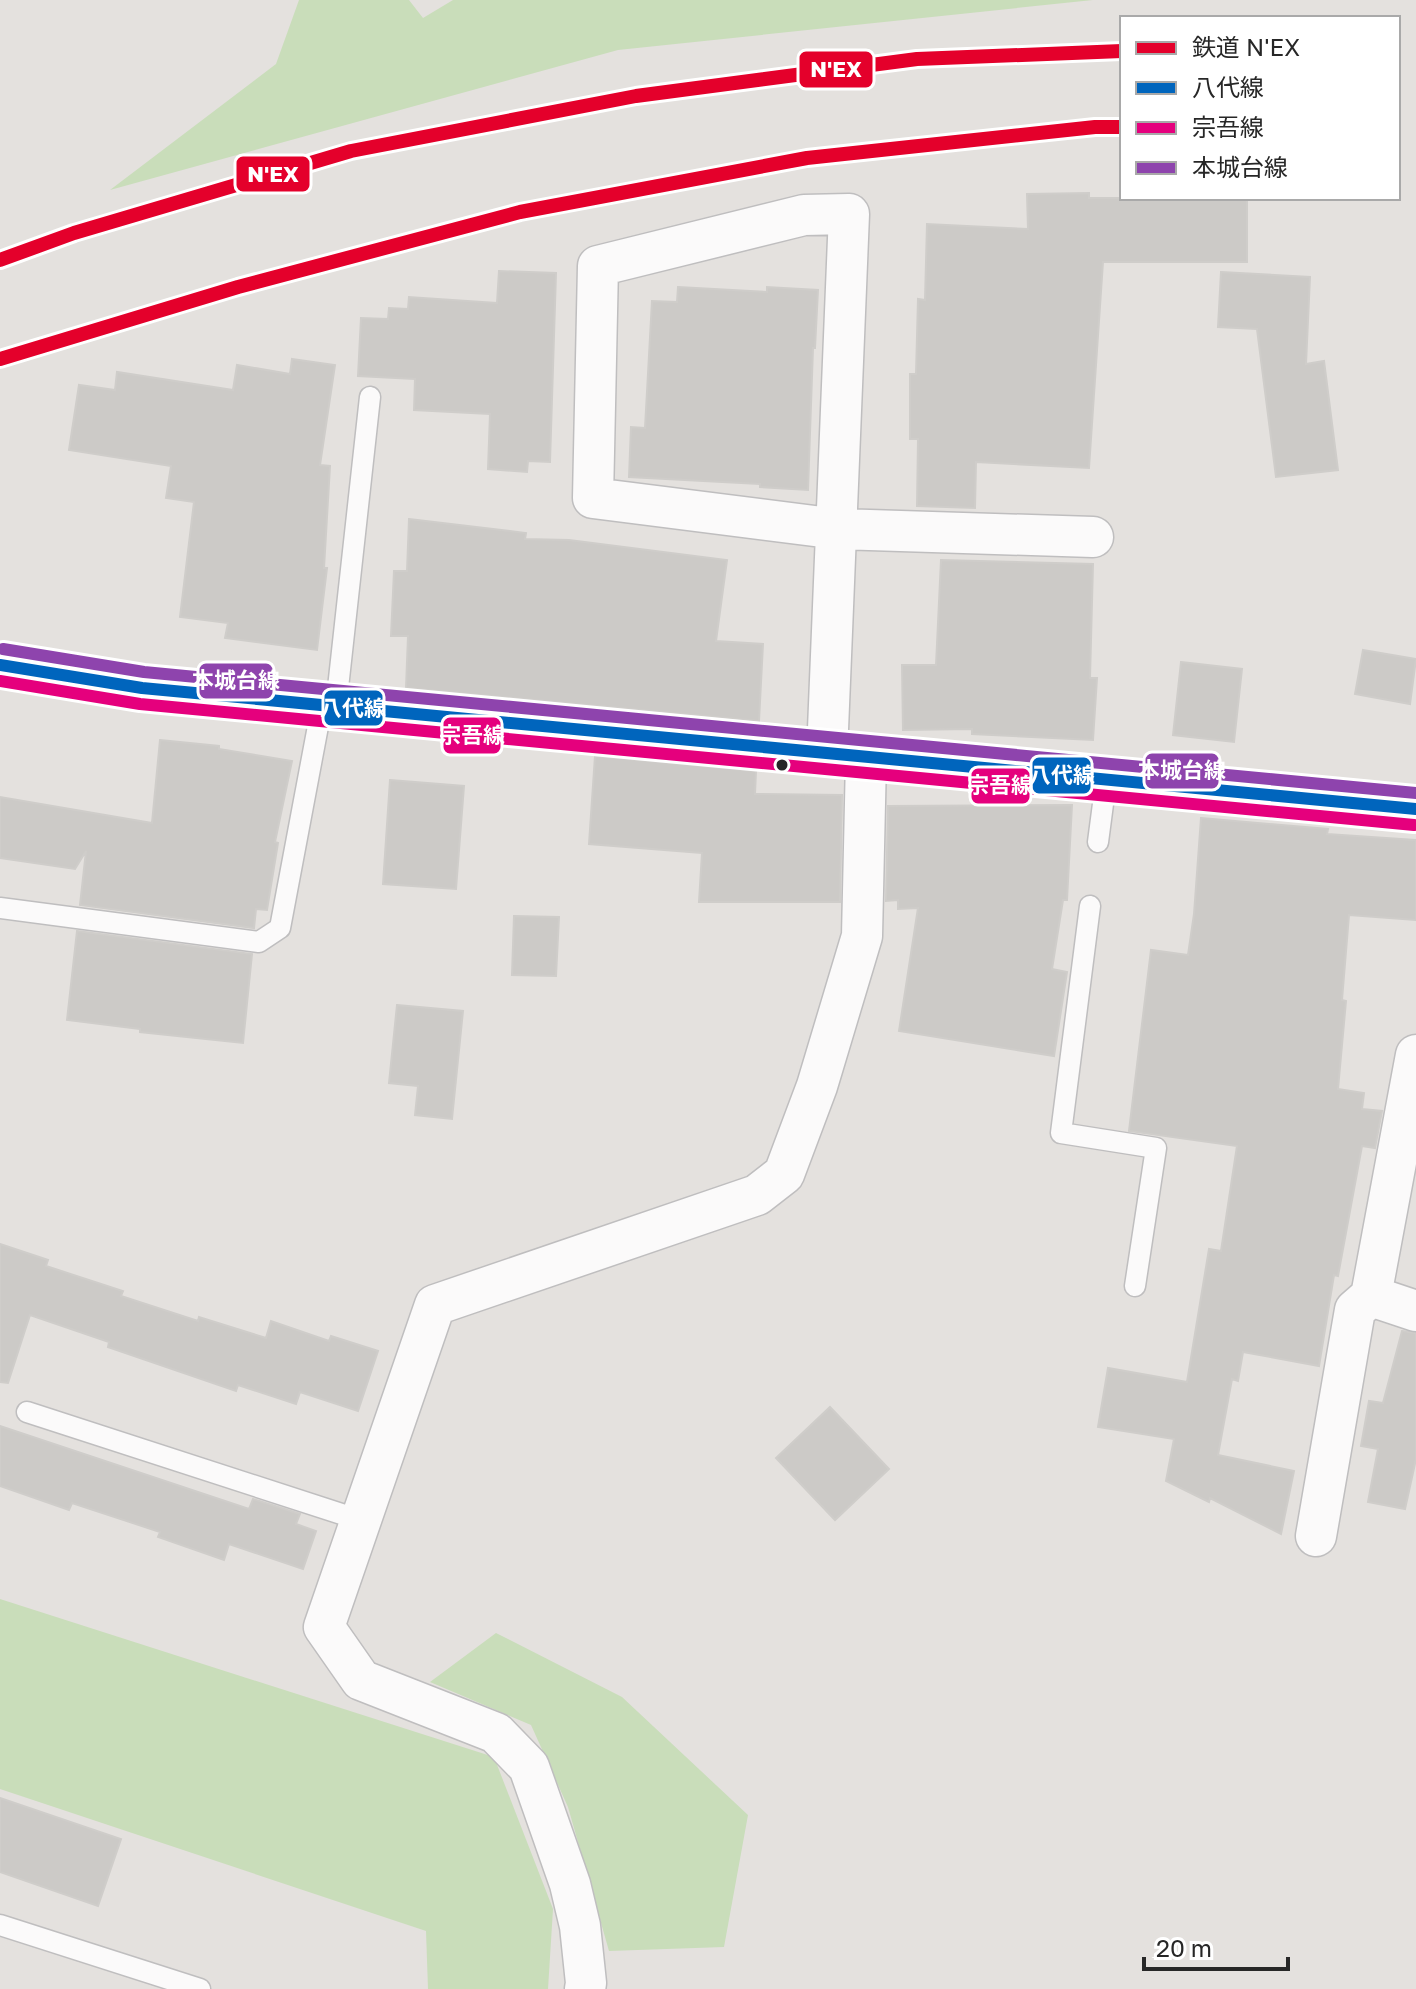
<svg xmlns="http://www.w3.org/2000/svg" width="1416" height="1989" font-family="'Golos Text','Noto Sans JP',sans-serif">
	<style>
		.green { fill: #c9ddba }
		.building { fill: #cccac7; stroke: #cfcdca; stroke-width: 2 }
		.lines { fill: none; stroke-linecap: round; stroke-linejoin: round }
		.lane-casing { stroke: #bfbebf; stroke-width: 23 }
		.street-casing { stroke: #bfbebf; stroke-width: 43 }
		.secondary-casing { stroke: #bfbebf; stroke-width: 47 }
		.lane { stroke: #fbfafa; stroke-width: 20 }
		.street { stroke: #fbfafa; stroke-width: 40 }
		.secondary { stroke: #fbfafa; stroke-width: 44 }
		.bus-1-casing { stroke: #fff; stroke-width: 18 }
		.bus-2-casing { stroke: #fff; stroke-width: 18 }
		.bus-3-casing { stroke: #fff; stroke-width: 18 }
		.bus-1 { stroke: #0065bd; stroke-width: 12 }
		.bus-2 { stroke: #e5007d; stroke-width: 12 }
		.bus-3 { stroke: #8e44ad; stroke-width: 12 }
		.rail-1-casing { stroke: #fff; stroke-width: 20 }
		.rail-1 { stroke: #e4002b; stroke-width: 14 }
		.bus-dot { fill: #272727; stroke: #fff; stroke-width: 3 }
		.line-badge { stroke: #fff; stroke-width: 3 }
		.badge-label { font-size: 22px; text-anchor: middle; font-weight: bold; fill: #fff }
	</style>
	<rect width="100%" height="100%" fill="#e4e1de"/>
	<path class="green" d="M 299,0 L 409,0 L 423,18 L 453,0 L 1093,0 L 618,50 L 110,190 L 276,64 Z
		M 0,1599 L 494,1757 L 553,1909 L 548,1989 L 428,1989 L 426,1931 L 0,1789 Z
		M 496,1633 L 622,1697 L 748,1815 L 724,1947 L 609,1951 L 568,1807 L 531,1725 L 430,1682 Z"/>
	<path class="building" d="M 1089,193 L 1089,198 L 1247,198 L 1247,262 L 1103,262 L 1089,468 L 976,462 L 975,508 L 917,506 L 918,439 L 910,439 L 910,374 L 916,374 L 918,299 L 925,300 L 927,224 L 1028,229 L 1027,194 Z
		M 499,271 L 556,273 L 550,462 L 528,461 L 527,472 L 488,469 L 490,414 L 414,410 L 415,379 L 358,376 L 361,318 L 388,319 L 389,308 L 408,309 L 409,297 L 497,303 Z
		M 1221,272 L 1310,277 L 1306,364 L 1324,361 L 1338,470 L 1276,477 L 1257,329 L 1218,327 Z
		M 678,287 L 767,292 L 767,287 L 818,290 L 815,348 L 813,348 L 808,490 L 760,487 L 760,484 L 629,477 L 631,427 L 645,428 L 652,301 L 677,302 Z
		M 292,359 L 335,365 L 320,465 L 330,466 L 324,568 L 327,568 L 317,650 L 225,638 L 228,623 L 180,617 L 194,502 L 166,498 L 171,466 L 69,450 L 79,385 L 115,390 L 117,372 L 233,390 L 237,365 L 290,374 Z
		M 409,519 L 526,533 L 525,539 L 569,540 L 727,560 L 716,641 L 763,644 L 759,721 L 406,688 L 408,636 L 391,636 L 394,571 L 407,571 Z
		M 941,560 L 1093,564 L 1090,678 L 1097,678 L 1093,740 L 972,734 L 972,729 L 903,730 L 902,665 L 936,665 Z
		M 1363,650 L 1416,659 L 1410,704 L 1355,694 Z
		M 1181,662 L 1242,669 L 1234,742 L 1173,735 Z
		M 160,740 L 219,746 L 219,749 L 292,761 L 275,842 L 278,843 L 267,910 L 256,909 L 254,928 L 80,905 L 86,851 L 75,869 L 0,858 L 0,797 L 152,823 Z
		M 595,756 L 756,771 L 755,794 L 842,795 L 840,902 L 699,902 L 702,853 L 589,844 Z
		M 390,780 L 464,786 L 456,889 L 383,884 Z
		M 1072,805 L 1067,900 L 1063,900 L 1052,969 L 1067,972 L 1054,1056 L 899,1031 L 918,908 L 898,909 L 898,900 L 886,901 L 888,806 Z
		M 1201,818 L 1328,829 L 1327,834 L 1416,840 L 1416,920 L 1349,915 L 1342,1000 L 1346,1001 L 1338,1089 L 1364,1093 L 1362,1109 L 1382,1111 L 1375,1148 L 1362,1146 L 1338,1276 L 1334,1275 L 1319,1366 L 1243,1352 L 1238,1381 L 1232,1379 L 1218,1455 L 1294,1471 L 1281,1534 L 1210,1498 L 1209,1502 L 1166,1481 L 1174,1439 L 1098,1427 L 1108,1368 L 1187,1382 L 1209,1249 L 1221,1251 L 1237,1146 L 1129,1131 L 1151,950 L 1188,955 L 1194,914 Z
		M 514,916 L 559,917 L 556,976 L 512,975 Z
		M 77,931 L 252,954 L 243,1043 L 140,1032 L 140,1029 L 67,1020 Z
		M 397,1005 L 463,1011 L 452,1119 L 415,1115 L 418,1086 L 389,1083 Z
		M 0,1244 L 48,1260 L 46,1266 L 123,1291 L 121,1296 L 198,1321 L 199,1317 L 266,1338 L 271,1321 L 329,1341 L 331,1336 L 378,1351 L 358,1411 L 300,1392 L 296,1404 L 238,1385 L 236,1391 L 108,1347 L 109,1342 L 30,1315 L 8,1383 L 0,1382 Z
		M 1402,1331 L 1416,1333 L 1416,1459 L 1405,1509 L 1368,1502 L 1378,1449 L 1361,1446 L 1369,1401 L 1383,1403 Z
		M 830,1407 L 889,1469 L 835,1520 L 776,1458 Z
		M 0,1426 L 249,1509 L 253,1499 L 300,1514 L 296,1524 L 316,1531 L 303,1569 L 229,1544 L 224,1560 L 158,1537 L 160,1532 L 72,1503 L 69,1510 L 0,1486 Z
		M 0,1798 L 121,1839 L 98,1906 L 0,1872 Z"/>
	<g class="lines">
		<g class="lane-casing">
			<path id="lane" d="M 336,706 L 370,397
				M 1098,842 L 1106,781
				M 1090,906 L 1061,1133 L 1156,1148 L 1135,1286
				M 0,908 L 259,942 L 280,928 L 322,705
				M 27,1412 L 360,1520
				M 0,1925 L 200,1989"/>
		</g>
		<g class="street-casing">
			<path id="street" d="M 827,754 L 849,214 L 804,215 L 598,266 L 593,498 L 838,529 L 1093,537
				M 1416,1055 L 1371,1296 L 1416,1311
				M 1316,1536 L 1355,1310 L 1371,1296
				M 585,1989 L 586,1983 L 580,1926 L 570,1884 L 529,1767 L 496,1733 L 361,1680 L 324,1627 L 435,1305 L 757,1195 L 784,1174 L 817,1086 L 862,936 L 866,759"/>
		</g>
		<g class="secondary-casing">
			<path id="secondary" d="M 0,665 L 142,688 L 1416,809"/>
		</g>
		<use href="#lane" class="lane"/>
		<use href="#street" class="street"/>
		<use href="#secondary" class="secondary"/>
		<g class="bus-1-casing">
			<path id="bus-1" d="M 0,665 L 142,688 L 1416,809"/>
		</g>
		<g class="bus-2-casing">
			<path id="bus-2" d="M 0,681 L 140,704 L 1414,825"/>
		</g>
		<g class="bus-3-casing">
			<path id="bus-3" d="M 3,649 L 144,672 L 1416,793"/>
		</g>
		<use href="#bus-1" class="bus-1"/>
		<use href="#bus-2" class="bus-2"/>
		<use href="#bus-3" class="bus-3"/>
		<g class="rail-1-casing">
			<path id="rail-1" d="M 0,260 L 74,233 L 351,151 L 636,96 L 917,59 L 1122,51
				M 0,359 L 238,287 L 520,212 L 807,158 L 1095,127 L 1122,127"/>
		</g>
		<use href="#rail-1" class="rail-1"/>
	</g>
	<circle class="bus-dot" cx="782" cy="765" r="7"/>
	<g class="line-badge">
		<rect x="798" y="50" width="76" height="39" rx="8" fill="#e4002b"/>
		<rect x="235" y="155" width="76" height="38" rx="8" fill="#e4002b"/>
		<rect x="198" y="662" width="76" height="38" rx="8" fill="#8e44ad"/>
		<rect x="323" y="689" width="61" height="38" rx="8" fill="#0065bd"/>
		<rect x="442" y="716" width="60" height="39" rx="8" fill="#e5007d"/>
		<rect x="1144" y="752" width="76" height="38" rx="8" fill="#8e44ad"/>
		<rect x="1031" y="756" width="61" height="39" rx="8" fill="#0065bd"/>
		<rect x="970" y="767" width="61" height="38" rx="8" fill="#e5007d"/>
	</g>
	<g class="badge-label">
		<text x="836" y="77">N'EX</text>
		<text x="273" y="182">N'EX</text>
		<text x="236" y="688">本城台線</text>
		<text x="353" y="716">八代線</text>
		<text x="472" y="743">宗吾線</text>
		<text x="1182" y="778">本城台線</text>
		<text x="1062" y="783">八代線</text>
		<text x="1000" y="793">宗吾線</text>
	</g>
	<rect x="1120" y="16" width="280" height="184" fill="#ffffff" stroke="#a9a9a9" stroke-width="2"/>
	<rect x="1136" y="42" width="40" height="12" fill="#e4002b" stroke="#a9a9a9" stroke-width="2"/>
	<text x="1192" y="56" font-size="24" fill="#272727">鉄道 N'EX</text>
	<rect x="1136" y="82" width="40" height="12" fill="#0065bd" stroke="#a9a9a9" stroke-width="2"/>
	<text x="1192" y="96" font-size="24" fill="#272727">八代線</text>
	<rect x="1136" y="122" width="40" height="12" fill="#e5007d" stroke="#a9a9a9" stroke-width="2"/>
	<text x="1192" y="136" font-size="24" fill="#272727">宗吾線</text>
	<rect x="1136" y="162" width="40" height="12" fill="#8e44ad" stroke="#a9a9a9" stroke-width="2"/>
	<text x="1192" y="176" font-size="24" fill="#272727">本城台線</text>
	<path d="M1144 1957v12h144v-12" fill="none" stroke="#272727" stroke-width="4"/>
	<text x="1156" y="1957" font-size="24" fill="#272727" stroke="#ffffff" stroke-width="6" paint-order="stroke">20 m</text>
</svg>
